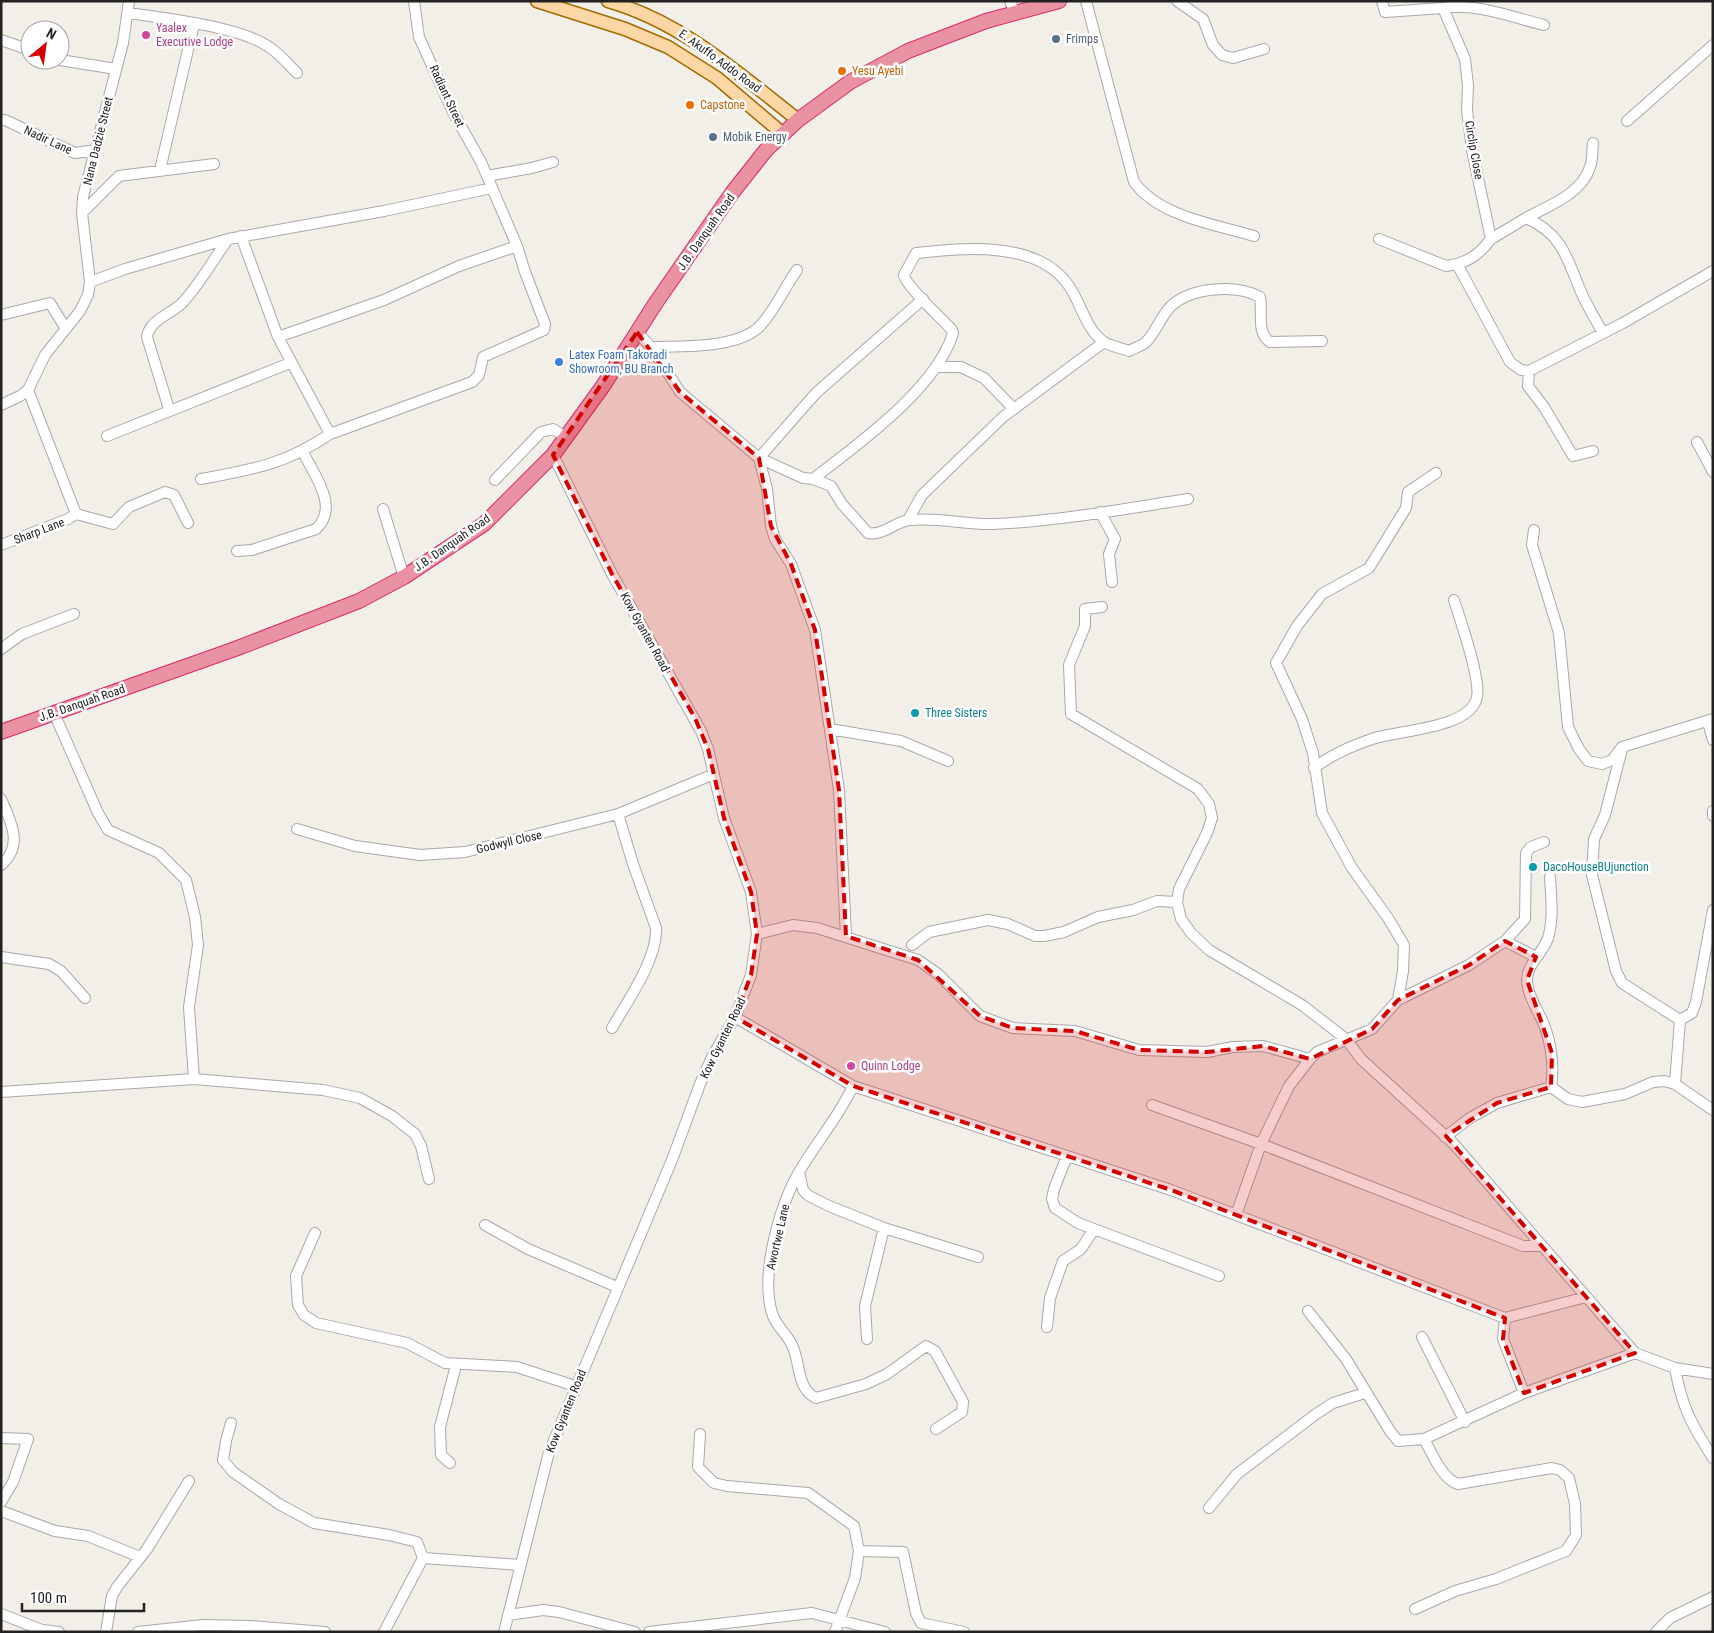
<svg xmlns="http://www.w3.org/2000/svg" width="1714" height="1633" font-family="'Roboto Condensed',sans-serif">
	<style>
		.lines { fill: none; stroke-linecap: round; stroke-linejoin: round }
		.minor-casing { stroke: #a9a9a9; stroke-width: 12 }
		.major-casing { stroke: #a06b00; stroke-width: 15 }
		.highway-casing { stroke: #dc2a67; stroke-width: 16 }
		.minor { stroke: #fff; stroke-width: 10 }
		.major { stroke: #fcd6a4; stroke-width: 12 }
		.highway { stroke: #e892a2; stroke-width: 14 }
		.marked { fill: #d40000; fill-opacity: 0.2; stroke: #d40000; stroke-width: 4; stroke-dasharray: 10 6; stroke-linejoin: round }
		.hotel-dot { fill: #d1479c; stroke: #fff; stroke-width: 2 }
		.service-dot { fill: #5c6f8a; stroke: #fff; stroke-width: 2 }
		.food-dot { fill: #e8710a; stroke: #fff; stroke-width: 2 }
		.shop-dot { fill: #3f7fe0; stroke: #fff; stroke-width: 2 }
		.culture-dot { fill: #0f9aa8; stroke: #fff; stroke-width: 2 }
		.labels { text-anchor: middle; stroke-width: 5; stroke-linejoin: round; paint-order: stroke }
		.hotel-label { font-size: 12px; fill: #b23c85; stroke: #fff; text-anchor: start }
		.service-label { font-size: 12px; fill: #4e5e75; stroke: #fff; text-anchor: start }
		.street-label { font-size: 12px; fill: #222; stroke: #fff }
		.food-label { font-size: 12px; fill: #c56008; stroke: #fff; text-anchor: start }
		.shop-label { font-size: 12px; fill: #366cbe; stroke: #fff; text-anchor: start }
		.culture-label { font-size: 12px; fill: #0d838f; stroke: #fff; text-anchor: start }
	</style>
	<rect width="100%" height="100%" fill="#f2efe9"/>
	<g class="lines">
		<g class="minor-casing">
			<path id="minor" d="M 1010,1 L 1015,14
				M 1086,1 L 1134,182 C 1160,217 1214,224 1254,236
				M 1177,1 L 1203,19 L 1213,45 L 1222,55 L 1233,58 L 1264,49
				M 1443,8 C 1472,2 1515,18 1544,25
				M 128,13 C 164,18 241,27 269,47 C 280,54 288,64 297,73
				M 1,40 L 30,50
				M 60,60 L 116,69
				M 1,120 L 5,120 L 75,153 L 96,150
				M 1627,121 L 1713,45
				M 160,170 L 194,24
				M 487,176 L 532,168 L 553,162
				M 82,213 L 119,176 L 214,164
				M 1526,218 C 1548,206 1582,194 1590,167 C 1593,160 1592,151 1593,143
				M 241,236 L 278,337 L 330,434 L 472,382 L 479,375 L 483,357 L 544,330 L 545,324 L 525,272 L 517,246
				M 1379,239 L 1446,266 C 1467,263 1478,256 1491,239 L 1472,150 L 1467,110 L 1468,85 L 1465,59 L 1443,8 L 1385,12 L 1382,1
				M 1491,239 L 1526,218 C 1563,234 1567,259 1581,292 C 1587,306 1596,320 1603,333
				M 1457,264 L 1510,362 L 1521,370 L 1529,371 L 1623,323 L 1713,271
				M 90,282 L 125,269 L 228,239 L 384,211 L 492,188
				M 923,299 L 816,393 L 759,458 L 803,478 L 813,479 C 857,445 937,388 953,333 L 952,330 C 943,320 905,285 904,275 L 916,253 C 964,248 1038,240 1069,286 C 1081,303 1086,330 1104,342 C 1110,346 1121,348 1129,351 C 1134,348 1142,346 1146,342 C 1156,332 1161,316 1171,306 C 1192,287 1236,284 1260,297 C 1263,312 1256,333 1270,342 L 1322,341
				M 1,315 L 50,303 L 66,329
				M 637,332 L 651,347 L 680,392 L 759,458 L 767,489 L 771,526 L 775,539 L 791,564 L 815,630 L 839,790 L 846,936
				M 278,337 L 384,300 L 459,266 L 517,246 L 481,162 L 453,112 L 419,37 L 414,1
				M 651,347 C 681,346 738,349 760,326 C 776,309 784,288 797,270
				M 937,367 L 961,367 L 984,378 L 1014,409
				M 1529,371 L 1528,386 L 1544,407 L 1573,456 L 1593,451
				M 1,405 L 20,396 L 28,390
				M 169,409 L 147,337 C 149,321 168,315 180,305 C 194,293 216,256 228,239
				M 107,436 L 290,363
				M 1697,442 L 1713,472
				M 201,479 C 254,469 284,465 330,434
				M 813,479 L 831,486 L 842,504 L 868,533 C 883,536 896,521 910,520 C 939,517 966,525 994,524 C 1059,521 1124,509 1188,499
				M 495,480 L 541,432 L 553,429 L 566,437
				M 383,509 L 404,577
				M 1100,512 L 1115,539 L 1109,554 L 1112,582
				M 76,514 L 28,390 L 45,355 L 80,311 L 88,295 L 90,282 L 82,213 L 83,197 L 123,43 L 129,1
				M 76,514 L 113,524 L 129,507 L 165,492 L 174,495 L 188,523
				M 908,520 L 922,495 L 1003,417 L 1104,342
				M 1534,530 L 1532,545 L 1559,633 L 1568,727 L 1579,749 L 1588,761 L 1602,764 L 1612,760 L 1622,747 L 1713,719
				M 1,545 L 68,519 L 76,514
				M 237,551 L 252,550 L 316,529 C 340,507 314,475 303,452
				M 1102,607 L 1085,609 L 1085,626 L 1069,665 L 1071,714 L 1198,789 L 1209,804 L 1212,818 L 1207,833 L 1179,889 L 1177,902 L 1181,919 L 1191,933 L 1209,950 L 1302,1005 L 1346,1039 L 1361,1059 L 1453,1143 L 1635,1353 L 1675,1368 L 1713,1374
				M 1,649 L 22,634 L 74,614
				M 54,713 L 98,813 L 108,830 L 159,853 L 186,880 L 195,917 L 198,945 L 189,1007 L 194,1079
				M 1708,722 L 1713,740
				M 830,729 L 901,741 L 948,761
				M 1622,749 L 1605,815 L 1594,839 L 1592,875 L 1616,971 L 1622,983 L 1680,1020
				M 1314,768 C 1331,755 1351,746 1372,739 C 1397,730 1471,729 1477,697 C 1481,679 1460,619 1454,600
				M 1,799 C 11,821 24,846 1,865
				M 1713,811 L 1713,816
				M 297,829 L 355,846 L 420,855 L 465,852 L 618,814 L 714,774
				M 1550,877 C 1551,897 1554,918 1548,938 C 1543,953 1528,963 1527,979 C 1527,997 1541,1014 1546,1030 C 1552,1049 1554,1068 1551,1087
				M 757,934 L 793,925 L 817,928 L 918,960 L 938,974 L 980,1016 L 1013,1028 L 1075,1031 L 1139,1050 L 1207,1052 L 1233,1047 L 1263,1046 L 1310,1059
				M 1505,941 L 1536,957
				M 912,945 L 929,932 L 988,920 L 1008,924 L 1035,936 L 1044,936 L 1064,932 L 1098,917 L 1133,910 L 1157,901 L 1177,902
				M 1,957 L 49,964 L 61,971 L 85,998
				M 1398,1000 L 1403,971 L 1404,945 L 1388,918 L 1352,868 L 1322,813 L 1313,753 L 1302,719 L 1276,663 L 1297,626 L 1322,594 L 1369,568 L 1406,508 L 1408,492 L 1436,473
				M 735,1017 L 853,1086 L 1171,1190 L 1505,1318 L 1586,1297
				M 1680,1020 L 1692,1013 L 1696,1002 L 1713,910
				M 612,1028 C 627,1002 658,958 656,928 L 633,864 L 618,814
				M 1675,1084 L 1680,1020
				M 853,1086 C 839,1116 819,1139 802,1167 C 780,1202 760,1274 772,1313 C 775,1325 787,1334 792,1345 C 801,1364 796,1388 816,1398 L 866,1384 L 887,1374 L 926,1346 L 935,1351 L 963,1402 L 962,1412 L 936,1429
				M 1,1092 L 194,1079 L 323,1090 L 360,1098 L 392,1116 L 415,1134 L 421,1146 L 429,1179
				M 1152,1105 L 1261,1144 L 1523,1246 L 1541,1246
				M 1445,1137 L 1470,1118 L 1497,1103 L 1551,1087 L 1568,1099 L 1582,1102 L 1625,1094 L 1653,1082 L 1664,1081 L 1675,1084 L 1713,1110
				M 1067,1156 L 1054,1189 L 1052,1199 L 1055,1208 L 1078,1223 L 1219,1276
				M 799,1172 L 803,1190 L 809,1196 L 829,1206 L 884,1228 L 978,1257
				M 1236,1215 L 1261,1144 L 1289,1086 L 1310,1059 L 1317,1052 L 1372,1029 L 1398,1000 L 1469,965 L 1505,941 L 1525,919 L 1526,853 L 1531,847 L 1544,842
				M 485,1225 L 528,1249 L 617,1287
				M 315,1233 L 296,1276 L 298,1305 L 304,1315 L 316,1323 L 407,1343 L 445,1363 L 517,1367 L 575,1386
				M 1308,1311 L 1346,1359 L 1390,1431 L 1398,1441 L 1424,1439 L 1524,1393 L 1635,1353
				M 1505,1318 L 1503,1339 L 1524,1393
				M 1047,1327 L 1050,1298 L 1063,1261 L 1081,1249 L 1094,1229
				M 1422,1337 L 1465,1422
				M 867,1339 L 865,1306 L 884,1228
				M 1675,1368 C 1682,1408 1692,1425 1713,1458
				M 231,1423 L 226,1441 L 223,1460 L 233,1472 L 279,1504 L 314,1523 L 389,1535 L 417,1542 L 423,1558 L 384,1632
				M 700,1434 L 698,1467 L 714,1483 L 727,1486 L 808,1493 L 854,1526 L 859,1551 L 855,1578 L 835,1632
				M 1,1438 L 28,1439 L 13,1482 L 1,1502
				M 450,1463 L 441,1455 L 440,1427 L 456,1365
				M 1209,1508 L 1237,1474 L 1316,1414 L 1333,1403 L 1365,1393
				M 1,1511 L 55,1531 L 88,1536 L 140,1557
				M 859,1551 L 903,1552 L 916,1613 L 921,1623 L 964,1632
				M 423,1558 L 520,1565
				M 1415,1609 L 1455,1591 L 1496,1579 L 1566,1551 L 1576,1535 L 1575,1504 L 1569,1478 L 1560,1470 L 1552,1468 L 1458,1484 C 1442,1479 1432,1453 1424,1439
				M 1,1614 L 42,1630 L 59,1632
				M 508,1615 L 543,1610 L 559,1612 L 635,1632
				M 106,1632 L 112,1596 L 117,1587 L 147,1549 L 189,1481
				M 138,1632 L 203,1625 L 250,1626 L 325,1632
				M 504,1632 L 549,1452 L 672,1160 L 700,1084 L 712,1057 L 735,1017 L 751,975 L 757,934 L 751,892 L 724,818 L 708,749 L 701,731 L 612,574 L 553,455
				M 649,1632 L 812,1613 L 885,1632
				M 1656,1632 L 1670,1618 L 1713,1597"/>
		</g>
		<g class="major-casing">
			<path id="major" d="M 537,1 L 625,29 L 668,47 L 717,78 L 783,134
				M 608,1 C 682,22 739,74 798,120"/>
		</g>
		<g class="highway-casing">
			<path id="highway" d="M 1,732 L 235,649 L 359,601 L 404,577 L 484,524 L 553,455 L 603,386 L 655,304 L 732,193 L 766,150 L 798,120 L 850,82 L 908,51 L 986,21 L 1059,1"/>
		</g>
		<use href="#minor" class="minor"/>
		<use href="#major" class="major"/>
		<use href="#highway" class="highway"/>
	</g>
	<path class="marked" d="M 637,332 L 680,392 L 759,458 L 771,526 L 791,564 L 815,630 L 839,790 L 846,936 L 918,960 L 980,1016 L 1013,1028 L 1075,1031 L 1139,1050 L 1207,1052 L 1263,1046 L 1310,1059 L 1372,1029 L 1398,1000 L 1469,965 L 1505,941 L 1536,957 L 1527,980 L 1552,1053 L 1551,1087 L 1497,1103 L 1446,1136 L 1635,1353 L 1524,1393 L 1503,1339 L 1505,1318 L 1171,1190 L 853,1086 L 735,1017 L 751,975 L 757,934 L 751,892 L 724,818 L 708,749 L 695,718 L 612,574 L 553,455 Z"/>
	<g class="hotel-dot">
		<circle cx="146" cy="35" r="5"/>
		<circle cx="851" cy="1066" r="5"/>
	</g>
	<g class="service-dot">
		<circle cx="1056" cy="39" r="5"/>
		<circle cx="713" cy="137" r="5"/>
	</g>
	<g class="food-dot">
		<circle cx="842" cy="71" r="5"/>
		<circle cx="690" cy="105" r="5"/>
	</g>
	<circle class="shop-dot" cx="559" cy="362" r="5"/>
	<g class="culture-dot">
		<circle cx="915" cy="713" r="5"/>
		<circle cx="1533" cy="867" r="5"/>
	</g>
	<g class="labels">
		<g class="hotel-label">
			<text x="156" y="32">Yaalex<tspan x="156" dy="14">Executive Lodge</tspan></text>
			<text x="861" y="1070">Quinn Lodge</text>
		</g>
		<g class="service-label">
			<text x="1066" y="43">Frimps</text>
			<text x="723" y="141">Mobik Energy</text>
		</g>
		<g class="street-label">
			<text transform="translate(720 61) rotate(36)" y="4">E. Akuffo Addo Road</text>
			<text transform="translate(447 96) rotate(65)" y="4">Radiant Street</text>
			<text transform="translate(48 140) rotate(25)" y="4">Nadir Lane</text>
			<text transform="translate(98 141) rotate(-76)" y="4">Nana Dadzie Street</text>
			<text transform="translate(1474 150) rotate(80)" y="4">Circlip Close</text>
			<text transform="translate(706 232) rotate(-55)" y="4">J.B. Danquah Road</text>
			<text transform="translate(39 531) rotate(-21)" y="4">Sharp Lane</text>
			<text transform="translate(452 543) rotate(-35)" y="4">J.B. Danquah Road</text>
			<text transform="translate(645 632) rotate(61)" y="4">Kow Gyanten Road</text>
			<text transform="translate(82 703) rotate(-19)" y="4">J.B. Danquah Road</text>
			<text transform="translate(509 842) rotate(-13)" y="4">Godwyll Close</text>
			<text transform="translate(723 1038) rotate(-64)" y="4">Kow Gyanten Road</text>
			<text transform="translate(778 1237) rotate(-77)" y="4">Awortwe Lane</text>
			<text transform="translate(566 1411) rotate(-68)" y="4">Kow Gyanten Road</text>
		</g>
		<g class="food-label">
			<text x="852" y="75">Yesu Ayebi</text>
			<text x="700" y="109">Capstone</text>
		</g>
		<g class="shop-label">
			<text x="569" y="359">Latex Foam Takoradi<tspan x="569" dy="14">Showroom, BU Branch</tspan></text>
		</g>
		<g class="culture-label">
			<text x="925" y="717">Three Sisters</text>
			<text x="1543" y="871">DacoHouseBUjunction</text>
		</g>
	</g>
	<rect width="1714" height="1633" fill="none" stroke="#222222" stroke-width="5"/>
	<g transform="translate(45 45) rotate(29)"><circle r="24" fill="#ffffff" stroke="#a7a7a7"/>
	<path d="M0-4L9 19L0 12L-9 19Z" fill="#d40000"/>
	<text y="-8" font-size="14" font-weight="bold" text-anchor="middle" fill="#222222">N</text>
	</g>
	<path d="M22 1603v8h122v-8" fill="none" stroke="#222222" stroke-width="2.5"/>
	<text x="30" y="1603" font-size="15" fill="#222222" stroke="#ffffff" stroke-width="4" paint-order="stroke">100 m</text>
</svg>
